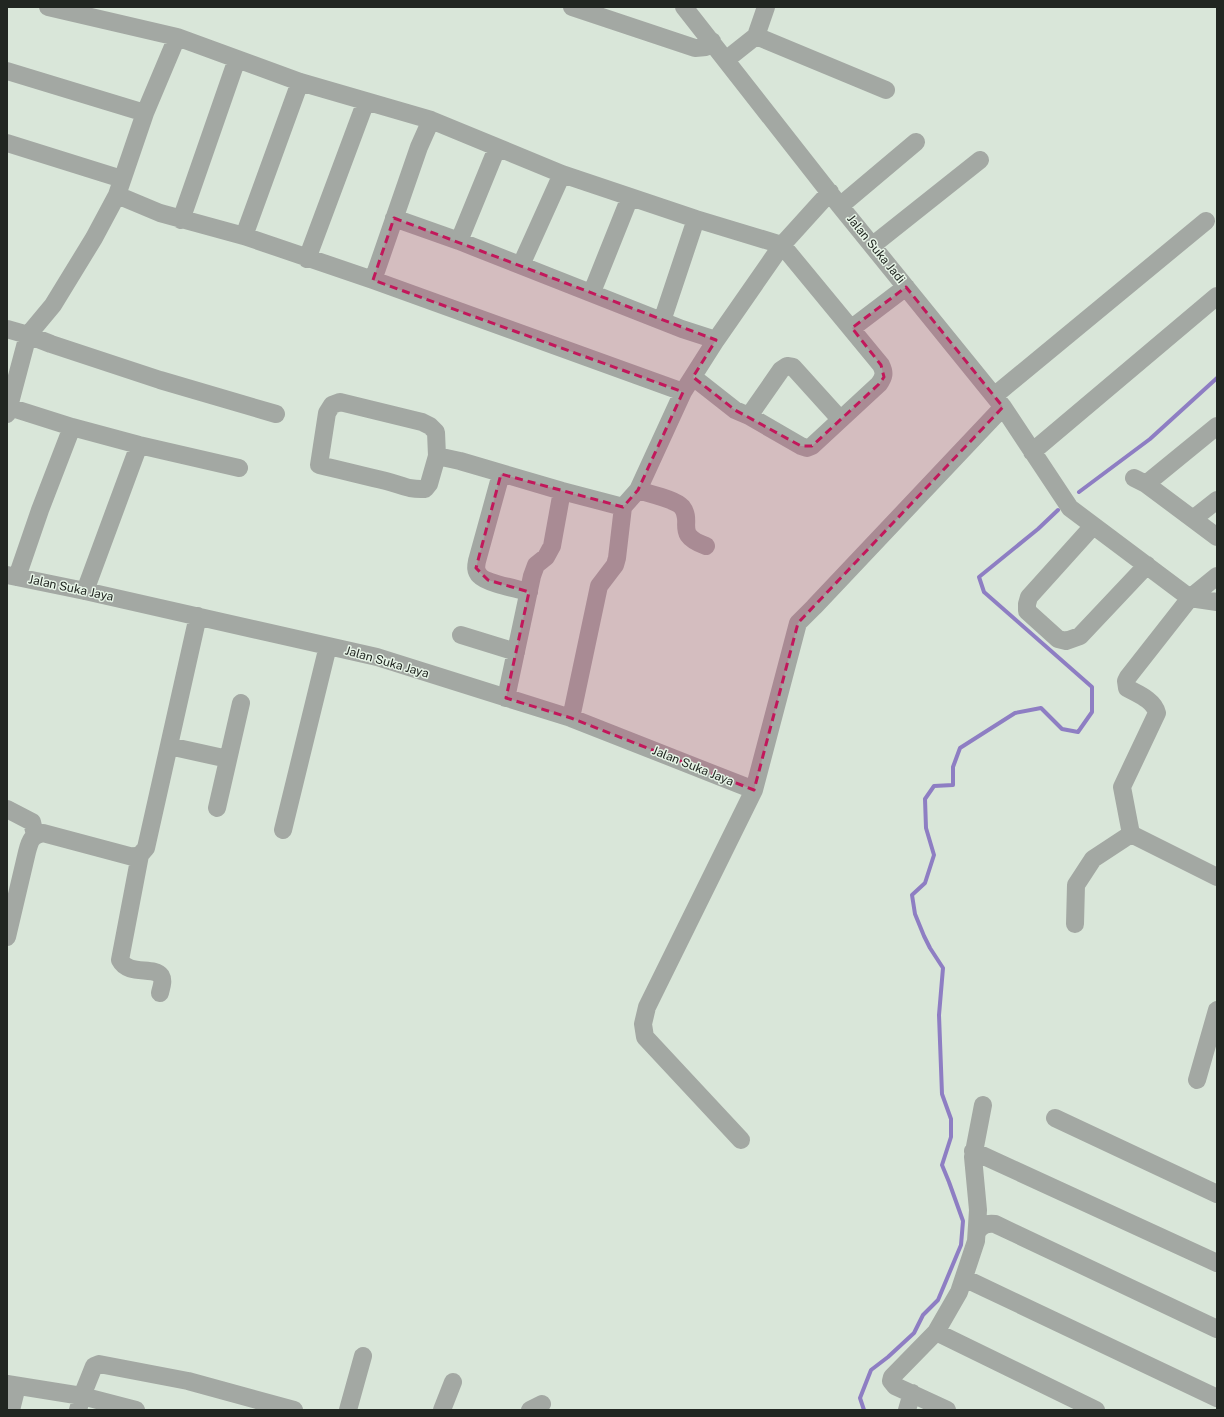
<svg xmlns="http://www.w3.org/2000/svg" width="1224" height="1417" font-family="'Public Sans',sans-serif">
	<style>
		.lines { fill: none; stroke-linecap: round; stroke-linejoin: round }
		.stream { stroke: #8e7ec3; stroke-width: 4 }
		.minor { stroke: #a3a8a3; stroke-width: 18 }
		.marked { fill: #c2185b; fill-opacity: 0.2; stroke: #c2185b; stroke-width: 3; stroke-dasharray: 8 5; stroke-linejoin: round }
		.labels { text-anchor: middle; stroke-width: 3; stroke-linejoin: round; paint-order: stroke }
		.street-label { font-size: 12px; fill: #212621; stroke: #e6f3e6 }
	</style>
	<rect width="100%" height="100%" fill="#d9e6d9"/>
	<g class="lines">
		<path class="stream" d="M 1079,492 L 1150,439 L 1217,378
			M 864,1410 L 860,1398 L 871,1370 L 888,1357 L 914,1333 L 923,1315 L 938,1300 L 961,1245 L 963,1221 L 949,1182 L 942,1165 L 951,1137 L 951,1119 L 942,1094 L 939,1015 L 943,968 L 930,948 L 924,936 L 915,914 L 912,895 L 925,883 L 934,855 L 926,828 L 925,799 L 934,786 L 953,785 L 953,767 L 960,748 L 1015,713 L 1041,708 L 1062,729 L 1078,732 L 1092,712 L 1092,687 L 984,592 L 979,577 L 1038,529 L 1058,510"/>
		<path class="minor" d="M 48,7 L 177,37
			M 572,7 L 695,48 L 706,47 L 712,41
			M 684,7 L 840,206 L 1003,407 L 1070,508 L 1190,598 L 1217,602
			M 756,36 L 886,90
			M 727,59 L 756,36 L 766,7
			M 7,71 L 145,113
			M 431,120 L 562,174 L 696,219 L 782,245 L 881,365 C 885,373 884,377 879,384 L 812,446 L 807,448 L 801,446 L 749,416
			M 7,143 L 122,179
			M 840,206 L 916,142
			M 394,218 L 459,241 L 682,329 L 716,340
			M 181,220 L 237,59
			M 244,236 L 300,82
			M 459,241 L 497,148
			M 873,245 L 980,160
			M 307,259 L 366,101
			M 521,265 L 562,174
			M 373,280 L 419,147 L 431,120 L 300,82 L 177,37 L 145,113 L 117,195 L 160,213 L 244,236 L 373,280 L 683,392
			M 592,292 L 630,197
			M 662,321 L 696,219
			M 852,328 L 906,287
			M 7,329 L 28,335 L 51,344 L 160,380 L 276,414
			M 693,377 L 735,410 L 749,416 L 781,370 L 787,366 L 793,367 L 840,419
			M 994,396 L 1206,221
			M 9,407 L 72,427 L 139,445 L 239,468
			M 7,414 L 28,335 L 53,305 L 94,238 L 117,195
			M 1032,452 L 1217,296
			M 437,456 L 436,432 L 430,426 L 422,422 L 340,402 L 332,405 L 327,413 L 319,465 C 341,470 364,476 386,481 C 402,485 408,490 425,489 L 429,484 L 437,456 L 460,461 L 562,491 L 623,507 L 638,490 L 683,392 L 716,340 L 782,245 L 830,192
			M 501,474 L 477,561 C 476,566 475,571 480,576 C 486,583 518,589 529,592
			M 1134,478 L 1146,484 L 1217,537
			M 1146,484 L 1217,426
			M 638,490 C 649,494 675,499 682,507 C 694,523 673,534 706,546
			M 1193,519 L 1217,500
			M 1093,526 L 1029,597 L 1027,604 L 1027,611 L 1058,639 L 1066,641 L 1080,636 L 1147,565
			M 7,575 L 85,591 L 377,657 L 571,718 L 754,790
			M 17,577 L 40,510 L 72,427
			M 85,591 L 139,445
			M 461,635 L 516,652
			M 506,698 L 532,576 L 536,565 L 546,557 L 552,546 L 562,491
			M 571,718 L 599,586 L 615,565 L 617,558 L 623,507
			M 169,746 L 228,759
			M 217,808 L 241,703
			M 7,809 L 32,822 L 35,835
			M 283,830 L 328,646
			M 1131,834 L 1122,787 L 1157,713 C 1154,700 1138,694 1127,688 L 1126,681 L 1128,677 L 1190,598 L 1217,576
			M 140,855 L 120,960 C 128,976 154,966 161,976 C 164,981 161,988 160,993
			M 1075,924 L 1076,885 L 1093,859 L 1131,834 L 1217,877
			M 7,937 L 27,852 C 30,841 31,836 43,833 L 133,857 L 140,855 L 146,848 L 198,616
			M 1197,1080 L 1217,1010
			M 1055,1118 L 1217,1194
			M 741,1140 L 645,1037 L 643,1024 L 647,1007 L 754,790 L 798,623 L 814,607 L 1003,407
			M 973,1151 L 1217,1263
			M 977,1232 C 982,1225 986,1223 995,1224 L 1217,1329
			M 964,1278 L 1217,1398
			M 936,1332 L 1096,1410
			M 7,1384 L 82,1396 L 136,1410
			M 11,1410 L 17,1386
			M 78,1410 L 82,1396 L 94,1366 L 99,1364 L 188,1381 L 294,1410
			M 348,1410 L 363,1356
			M 442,1410 L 453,1382
			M 530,1410 L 542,1404
			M 907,1410 L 912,1393
			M 947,1410 L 895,1386 L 891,1381 L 892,1377 L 936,1332 L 959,1292 L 976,1241 L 978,1210 L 973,1157 L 983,1105"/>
	</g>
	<path class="marked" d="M 394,218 L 716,340 L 693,377 L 735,410 L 801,446 L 812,446 L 879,384 L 884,377 L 881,365 L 852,328 L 906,287 L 1003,407 L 798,623 L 754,790 L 571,718 L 506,698 L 529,592 L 488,580 L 476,568 L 501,474 L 623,507 L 638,490 L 683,392 L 373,280 Z"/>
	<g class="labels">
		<g class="street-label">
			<text transform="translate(876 249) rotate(51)" y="4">Jalan Suka Jadi</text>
			<text transform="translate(71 588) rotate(12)" y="4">Jalan Suka Jaya</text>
			<text transform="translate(387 662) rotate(16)" y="4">Jalan Suka Jaya</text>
			<text transform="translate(693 766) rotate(22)" y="4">Jalan Suka Jaya</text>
		</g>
	</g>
	<rect width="1224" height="1417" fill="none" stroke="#212621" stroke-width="16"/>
</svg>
